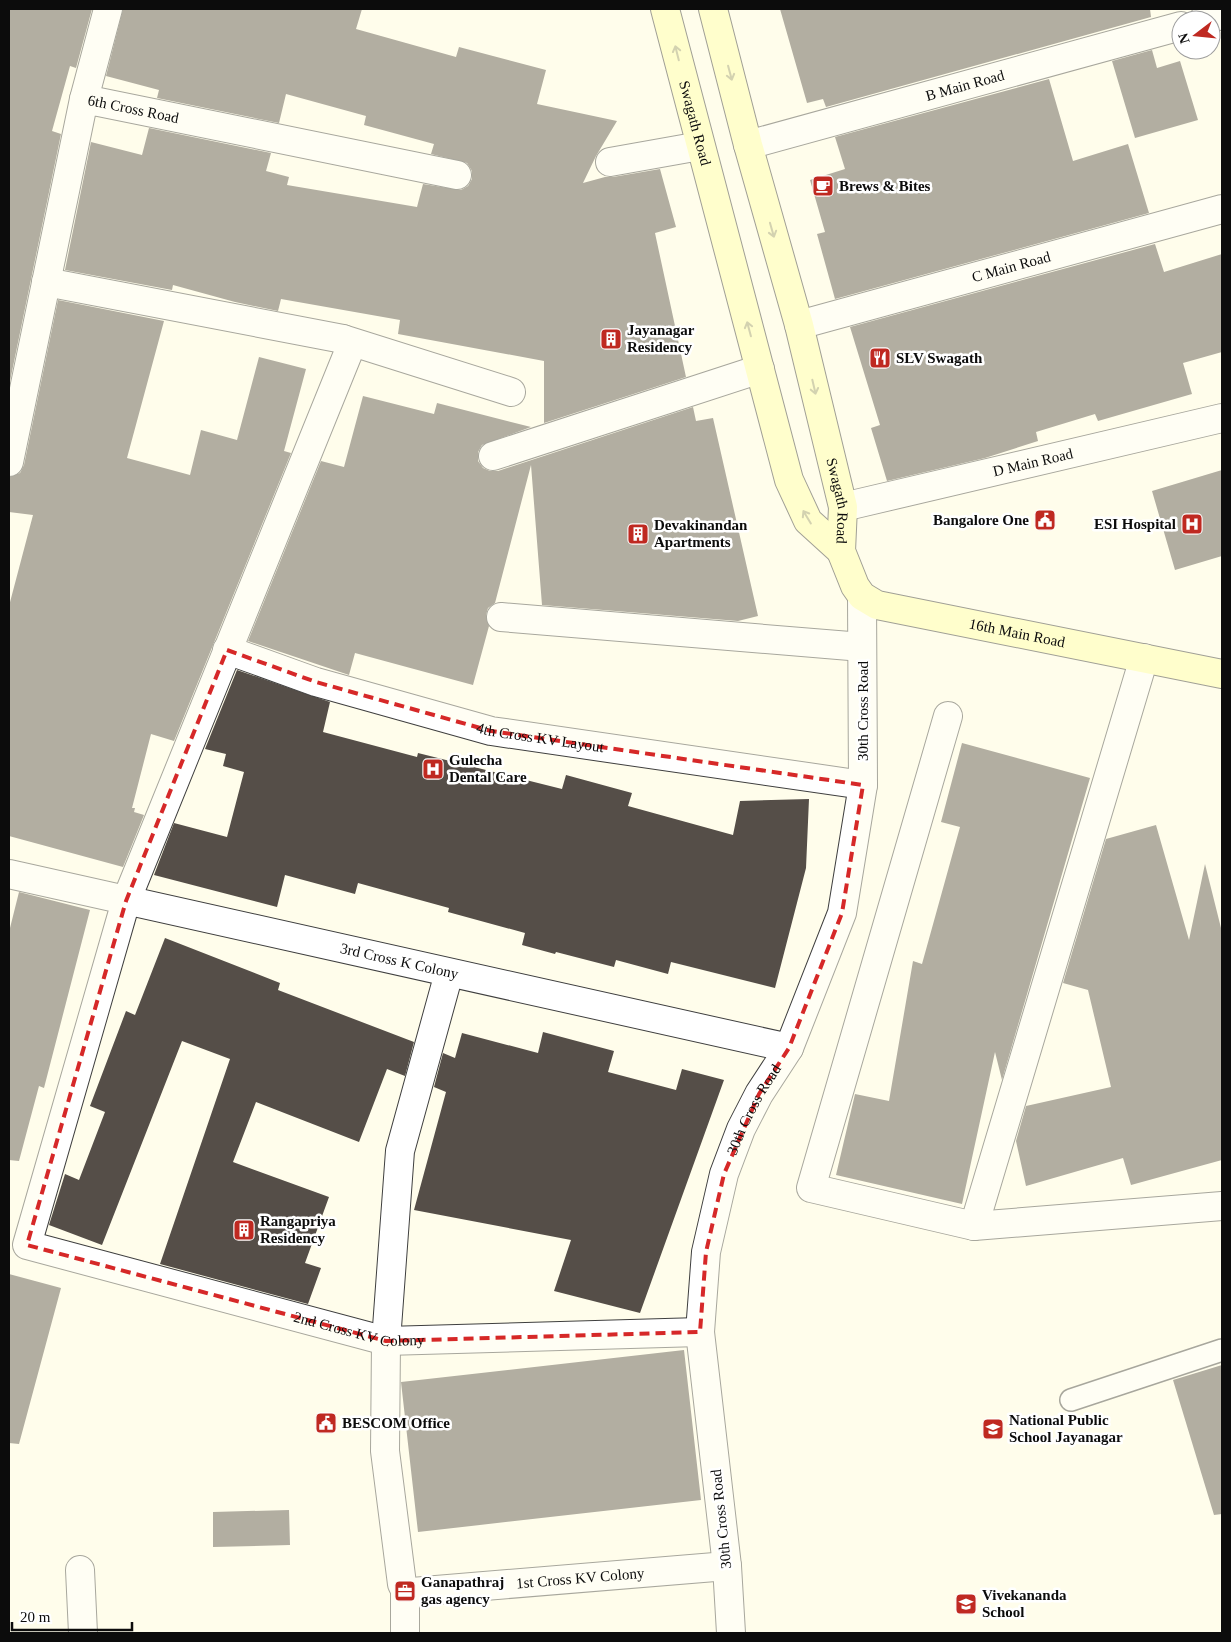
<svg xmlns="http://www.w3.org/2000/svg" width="1231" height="1642" font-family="Georgia,serif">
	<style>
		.building { fill: #554e48 }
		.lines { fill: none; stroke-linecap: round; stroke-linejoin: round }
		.service-casing { stroke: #3f3f3f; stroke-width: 24 }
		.minor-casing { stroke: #3f3f3f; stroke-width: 30 }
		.tertiary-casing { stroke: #3f3f3f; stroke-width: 30 }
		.secondary-casing { stroke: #2e2e2e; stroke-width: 30 }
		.service { stroke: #fff; stroke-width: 21 }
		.minor { stroke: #fff; stroke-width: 28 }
		.tertiary { stroke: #fff; stroke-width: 28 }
		.secondary { stroke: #fffea6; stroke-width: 28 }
		.oneway { stroke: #9e9d68 }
		.marked { fill: none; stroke: #d62828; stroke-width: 4; stroke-dasharray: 10 6; stroke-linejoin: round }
		.labels { text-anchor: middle; stroke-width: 5; stroke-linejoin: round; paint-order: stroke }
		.street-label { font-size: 15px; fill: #0c0c0c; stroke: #fff }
		.poi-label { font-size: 15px; font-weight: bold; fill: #0c0c0c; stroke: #fff; text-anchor: start }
	</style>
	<rect width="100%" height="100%" fill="#fffdeb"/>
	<path class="building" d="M 9,9 L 92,9 L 76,68 L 70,66 L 52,131 L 61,134 L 9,386 Z
		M 123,9 L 362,9 L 356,29 L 456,57 L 459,47 L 546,70 L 537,104 L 617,121 L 596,156 L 583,183 L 605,177 L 613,177 L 660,169 L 676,227 L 655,233 L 686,377 L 544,423 L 544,361 L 398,334 L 400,320 L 281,299 L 278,311 L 235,302 L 173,285 L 172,290 L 65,270 L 91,142 L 142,155 L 149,128 L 271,153 L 266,171 L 289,177 L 287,185 L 417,207 L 423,184 L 461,190 L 468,186 L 472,179 L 472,171 L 467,163 L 431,154 L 434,144 L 364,125 L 366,116 L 286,94 L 279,123 L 157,98 L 159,90 L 106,76 Z
		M 780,9 L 1150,9 L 1151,17 L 826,107 L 823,99 L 807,103 Z
		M 1152,50 L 1157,68 L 1180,61 L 1198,120 L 1135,138 L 1112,61 Z
		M 1049,79 L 1073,161 L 1128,144 L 1149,213 L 835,299 L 817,234 L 825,232 L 810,180 L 845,169 L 835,137 Z
		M 1155,244 L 1164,272 L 1222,254 L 1222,352 L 1183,363 L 1192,394 L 1098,421 L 1095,414 L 1036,432 L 1038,441 L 985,458 L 887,481 L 871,428 L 880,425 L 850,327 Z
		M 58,300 L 164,321 L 127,458 L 190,475 L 201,430 L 237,440 L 259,357 L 306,369 L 284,451 L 291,453 L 174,741 L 151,734 L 132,808 L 135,808 L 134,812 L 144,815 L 123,867 L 9,836 L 9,606 L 33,515 L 9,512 L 9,477 L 20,473 L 24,465 Z
		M 363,396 L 434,414 L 437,403 L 531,427 L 482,445 L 478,452 L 478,461 L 483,468 L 490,471 L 498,471 L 693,407 L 696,421 L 713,418 L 758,616 L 738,621 L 542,605 L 531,465 L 495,603 L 488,608 L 486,615 L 489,626 L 473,685 L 355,653 L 349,675 L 248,641 L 321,461 L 344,467 Z
		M 1222,470 L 1222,556 L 1175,570 L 1152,491 Z
		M 237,670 L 330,702 L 323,732 L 417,757 L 418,753 L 562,789 L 566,775 L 632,793 L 628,806 L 733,835 L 740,801 L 809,799 L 806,868 L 775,988 L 671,962 L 668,974 L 616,960 L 614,967 L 556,952 L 555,954 L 522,945 L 525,933 L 448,912 L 449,908 L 358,883 L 355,894 L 285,875 L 277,907 L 154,875 L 174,823 L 227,837 L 244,772 L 223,766 L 226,754 L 205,749 Z
		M 962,743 L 1090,778 L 1002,1080 L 995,1052 L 962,1204 L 836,1175 L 855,1094 L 889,1101 L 913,961 L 922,964 L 960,827 L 941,822 Z
		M 1156,825 L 1189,940 L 1205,864 L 1222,932 L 1222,1160 L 1131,1185 L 1123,1158 L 1026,1186 L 1016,1141 L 1026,1106 L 1111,1087 L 1088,990 L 1063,983 L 1106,839 Z
		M 19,892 L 90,910 L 44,1088 L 39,1086 L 19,1161 L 9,1160 L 9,932 Z
		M 165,938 L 280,983 L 278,990 L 414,1042 L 405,1076 L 387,1069 L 359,1142 L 256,1102 L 233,1162 L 329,1197 L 305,1263 L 321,1268 L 308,1304 L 160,1264 L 230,1059 L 182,1041 L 102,1245 L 49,1225 L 65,1174 L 79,1180 L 105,1112 L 90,1106 L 126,1011 L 135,1015 Z
		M 543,1032 L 614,1051 L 608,1072 L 676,1090 L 682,1069 L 724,1080 L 640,1313 L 554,1291 L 571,1240 L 414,1210 L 446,1092 L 434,1087 L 443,1053 L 455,1058 L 462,1033 L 538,1053 Z
		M 9,1274 L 61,1288 L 19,1444 L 9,1443 Z
		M 684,1350 L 701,1500 L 418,1532 L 401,1382 Z
		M 1222,1365 L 1222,1514 L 1214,1515 L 1173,1380 Z
		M 289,1510 L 290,1545 L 213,1547 L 213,1512 Z"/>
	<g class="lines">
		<g class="service-casing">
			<path id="service" d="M 1071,1400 L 1222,1350"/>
		</g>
		<g class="minor-casing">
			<g id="minor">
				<path d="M 1203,20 L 1222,15"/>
				<path d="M 84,99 L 108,9"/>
				<path id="s1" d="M 748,145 L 1181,26"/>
				<path d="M 610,162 L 700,146"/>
				<path id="s2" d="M 46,282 L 343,339 L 348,345 L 349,351 L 126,901 L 27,1245 L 386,1341 L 700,1332"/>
				<path id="s3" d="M 799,325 L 1222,209"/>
				<path d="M 343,339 L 511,392"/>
				<path d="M 493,456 L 760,369"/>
				<path id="s4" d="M 9,462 L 84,99 L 457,175"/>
				<path id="s5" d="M 843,507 L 1222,418"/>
				<path d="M 501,617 L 862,647"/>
				<path id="s6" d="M 227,650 L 316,682 L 491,731 L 863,785"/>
				<path d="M 948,716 L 811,1188 L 974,1226 L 1222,1206"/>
				<path id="s7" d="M 9,874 L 789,1048"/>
				<path d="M 974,1226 L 1144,658"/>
				<path d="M 80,1570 L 83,1633"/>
				<path id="s8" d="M 405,1590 L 412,1592 L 727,1566"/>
				<path d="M 405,1633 L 405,1590 L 402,1584 L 385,1451 L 386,1341 L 400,1151 L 449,973"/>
			</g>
		</g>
		<g class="tertiary-casing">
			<g id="tertiary">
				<path id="s9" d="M 731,1633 L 727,1566 L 700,1332 L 706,1252 L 724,1174 L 741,1129 L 759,1094 L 789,1048 L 842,913 L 863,785 L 862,596"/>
			</g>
		</g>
		<g class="secondary-casing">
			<g id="secondary">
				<path id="s10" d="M 665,9 L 789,480 L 808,521 L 841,551"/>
				<path id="s11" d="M 713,9 L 748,145 L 799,325 L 843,507 L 841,551 L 855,586 L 862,596 L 877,605 L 1222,674"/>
			</g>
		</g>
		<use href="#service" class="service"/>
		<use href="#minor" class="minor"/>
		<use href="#tertiary" class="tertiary"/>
		<use href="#secondary" class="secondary"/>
	</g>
	<defs><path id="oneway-shaft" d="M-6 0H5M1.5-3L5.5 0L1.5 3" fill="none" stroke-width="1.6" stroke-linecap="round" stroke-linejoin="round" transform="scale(1.25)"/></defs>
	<g class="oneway">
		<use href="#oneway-shaft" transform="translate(677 53) rotate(-104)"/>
		<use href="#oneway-shaft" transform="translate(730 73) rotate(75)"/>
		<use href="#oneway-shaft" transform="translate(772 230) rotate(74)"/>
		<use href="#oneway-shaft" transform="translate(749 329) rotate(-105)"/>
		<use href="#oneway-shaft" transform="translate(814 387) rotate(77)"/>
		<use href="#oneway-shaft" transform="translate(807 517) rotate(-121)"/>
	</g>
	<path d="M0 0H1231V1642H0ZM 227,650 L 316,682 L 491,731 L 863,785 L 842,913 L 789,1048 L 759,1094 L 724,1174 L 706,1252 L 700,1332 L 386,1341 L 27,1245 L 126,901 Z" fill="#fffdeb" fill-opacity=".55" fill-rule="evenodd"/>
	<path class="marked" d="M 227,650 L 316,682 L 491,731 L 863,785 L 842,913 L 789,1048 L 759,1094 L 724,1174 L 706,1252 L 700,1332 L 386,1341 L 27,1245 L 126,901 Z"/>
	<defs>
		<g id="cafe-square" transform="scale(1.125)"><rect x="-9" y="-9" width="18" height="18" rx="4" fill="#bf2921" stroke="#fff"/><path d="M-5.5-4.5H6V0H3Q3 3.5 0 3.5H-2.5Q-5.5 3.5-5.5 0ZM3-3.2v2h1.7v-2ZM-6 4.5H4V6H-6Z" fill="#fff"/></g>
		<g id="building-square" transform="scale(1.125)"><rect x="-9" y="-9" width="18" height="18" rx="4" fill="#bf2921" stroke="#fff"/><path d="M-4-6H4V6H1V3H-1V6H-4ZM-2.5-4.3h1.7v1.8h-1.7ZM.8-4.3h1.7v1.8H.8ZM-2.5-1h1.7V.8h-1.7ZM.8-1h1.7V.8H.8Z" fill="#fff"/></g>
		<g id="restaurant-square" transform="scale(1.125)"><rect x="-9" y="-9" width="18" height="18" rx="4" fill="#bf2921" stroke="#fff"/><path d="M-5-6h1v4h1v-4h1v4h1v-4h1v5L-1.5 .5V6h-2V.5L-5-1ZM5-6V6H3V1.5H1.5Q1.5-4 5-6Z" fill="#fff"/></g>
		<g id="civic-square" transform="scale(1.125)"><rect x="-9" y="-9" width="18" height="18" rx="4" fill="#bf2921" stroke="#fff"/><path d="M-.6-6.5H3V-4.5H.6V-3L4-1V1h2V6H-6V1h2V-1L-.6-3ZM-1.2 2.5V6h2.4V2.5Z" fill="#fff"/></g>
		<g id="hospital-square" transform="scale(1.125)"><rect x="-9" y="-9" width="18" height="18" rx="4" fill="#bf2921" stroke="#fff"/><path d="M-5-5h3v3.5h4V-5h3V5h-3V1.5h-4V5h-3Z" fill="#fff"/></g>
		<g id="school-square" transform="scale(1.125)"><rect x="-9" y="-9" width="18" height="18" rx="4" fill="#bf2921" stroke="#fff"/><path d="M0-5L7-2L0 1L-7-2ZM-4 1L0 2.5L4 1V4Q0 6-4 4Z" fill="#fff"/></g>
		<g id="office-square" transform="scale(1.125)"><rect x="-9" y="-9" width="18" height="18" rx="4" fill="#bf2921" stroke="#fff"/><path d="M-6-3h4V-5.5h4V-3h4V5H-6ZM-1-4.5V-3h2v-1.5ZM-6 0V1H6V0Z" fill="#fff"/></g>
	</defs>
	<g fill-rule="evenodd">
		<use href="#cafe-square" x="823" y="186"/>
		<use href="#building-square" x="611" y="339"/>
		<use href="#restaurant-square" x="880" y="358"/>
		<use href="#civic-square" x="1045" y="520"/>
		<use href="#hospital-square" x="1192" y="524"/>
		<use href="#building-square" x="638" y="534"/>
		<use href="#hospital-square" x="433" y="769"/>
		<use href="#building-square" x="244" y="1230"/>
		<use href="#civic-square" x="326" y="1423"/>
		<use href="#school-square" x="993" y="1429"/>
		<use href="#office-square" x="405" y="1591"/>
		<use href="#school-square" x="966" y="1604"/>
	</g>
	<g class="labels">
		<g class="street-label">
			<text dy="5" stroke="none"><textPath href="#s1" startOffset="225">B Main Road</textPath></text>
			<text dy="5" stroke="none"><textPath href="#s4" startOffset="421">6th Cross Road</textPath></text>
			<text dy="5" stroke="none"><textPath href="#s10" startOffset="118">Swagath Road</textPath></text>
			<text dy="5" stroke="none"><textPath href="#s3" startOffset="220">C Main Road</textPath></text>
			<text dy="5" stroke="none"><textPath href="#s5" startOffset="195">D Main Road</textPath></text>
			<text dy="5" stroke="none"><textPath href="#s11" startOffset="508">Swagath Road</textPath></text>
			<text dy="5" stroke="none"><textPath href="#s11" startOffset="769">16th Main Road</textPath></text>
			<text transform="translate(863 711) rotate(-90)" y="5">30th Cross Road</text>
			<text dy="5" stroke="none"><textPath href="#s6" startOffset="326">4th Cross KV Layout</textPath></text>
			<text dy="5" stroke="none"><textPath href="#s7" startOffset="400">3rd Cross K Colony</textPath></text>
			<text dy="5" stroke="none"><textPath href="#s9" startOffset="534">30th Cross Road</textPath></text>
			<text dy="5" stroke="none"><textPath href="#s2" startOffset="1611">2nd Cross KV Colony</textPath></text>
			<text transform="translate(721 1519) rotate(-96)" y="5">30th Cross Road</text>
			<text dy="5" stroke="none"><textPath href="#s8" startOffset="176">1st Cross KV Colony</textPath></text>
		</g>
		<g class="poi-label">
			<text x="839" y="191">Brews &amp; Bites</text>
			<text x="627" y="335">Jayanagar<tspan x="627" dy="17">Residency</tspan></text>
			<text x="896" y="363">SLV Swagath</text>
			<text x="1029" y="525" text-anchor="end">Bangalore One</text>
			<text x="1176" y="529" text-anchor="end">ESI Hospital</text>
			<text x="654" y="530">Devakinandan<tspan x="654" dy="17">Apartments</tspan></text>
			<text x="449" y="765">Gulecha<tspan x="449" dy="17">Dental Care</tspan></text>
			<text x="260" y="1226">Rangapriya<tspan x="260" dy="17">Residency</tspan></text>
			<text x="1009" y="1425">National Public<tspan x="1009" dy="17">School Jayanagar</tspan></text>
			<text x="342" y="1428">BESCOM Office</text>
			<text x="421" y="1587">Ganapathraj<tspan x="421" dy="17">gas agency</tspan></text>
			<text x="982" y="1600">Vivekananda<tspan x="982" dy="17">School</tspan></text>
		</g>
	</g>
	<rect width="1231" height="1642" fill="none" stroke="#0c0c0c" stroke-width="20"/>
	<g transform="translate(1196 35) rotate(254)"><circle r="24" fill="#ffffff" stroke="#9e9e9e"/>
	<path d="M0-4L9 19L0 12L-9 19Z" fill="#bf2921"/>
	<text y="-8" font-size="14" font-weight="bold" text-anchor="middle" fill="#0c0c0c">N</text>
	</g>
	<path d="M12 1622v8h120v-8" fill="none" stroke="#0c0c0c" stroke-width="2.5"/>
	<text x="20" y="1622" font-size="15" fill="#0c0c0c" stroke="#ffffff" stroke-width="4" paint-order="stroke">20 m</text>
</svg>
